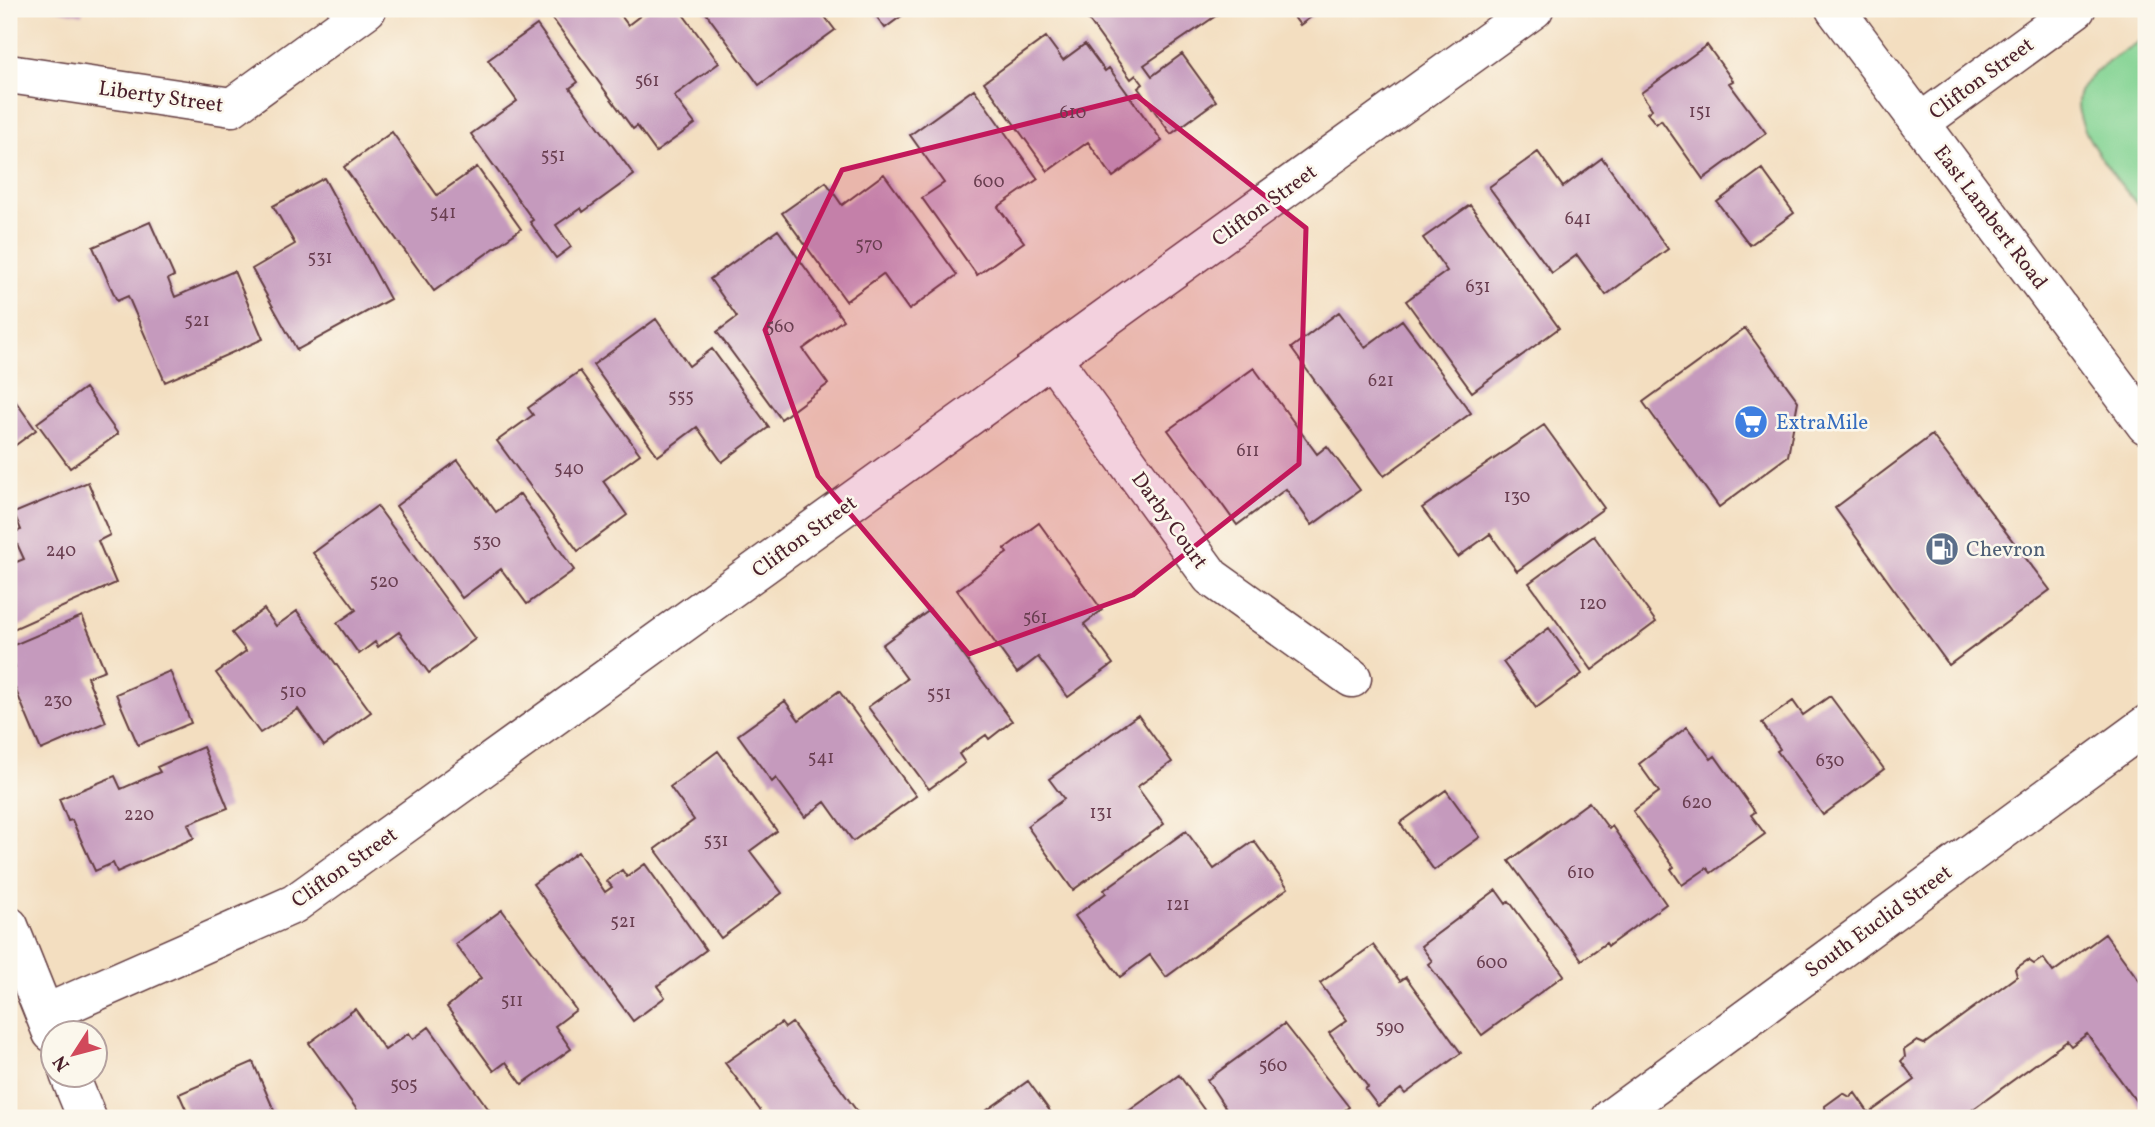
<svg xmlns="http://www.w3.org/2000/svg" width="2155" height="1127" font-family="Vollkorn,serif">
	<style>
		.green { fill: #85d494; stroke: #687a60; stroke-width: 2 }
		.building { fill: #c59abd }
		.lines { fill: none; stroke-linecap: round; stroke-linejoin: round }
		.minor-casing { stroke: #633c41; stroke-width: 41 }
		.major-casing { stroke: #633c41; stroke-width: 41 }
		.minor { stroke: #fff; stroke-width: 38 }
		.major { stroke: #fff; stroke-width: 38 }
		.marked { fill: #c2185b; fill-opacity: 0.2; stroke: #c2185b; stroke-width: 5; stroke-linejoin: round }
		.labels { text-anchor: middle; stroke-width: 5; stroke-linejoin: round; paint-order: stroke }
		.number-label { font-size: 18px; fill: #693e50 }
		.street-label { font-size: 21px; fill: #4a1f2b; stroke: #fbf7ec }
		.shop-label { font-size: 21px; fill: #366cbe; stroke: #fbf7ec; text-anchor: start }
		.service-label { font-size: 21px; fill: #4e5e75; stroke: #fbf7ec; text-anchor: start }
	</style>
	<rect width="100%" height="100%" fill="#fbf7ec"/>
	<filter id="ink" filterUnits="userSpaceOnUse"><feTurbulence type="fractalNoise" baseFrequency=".0143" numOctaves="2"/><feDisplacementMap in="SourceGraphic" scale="14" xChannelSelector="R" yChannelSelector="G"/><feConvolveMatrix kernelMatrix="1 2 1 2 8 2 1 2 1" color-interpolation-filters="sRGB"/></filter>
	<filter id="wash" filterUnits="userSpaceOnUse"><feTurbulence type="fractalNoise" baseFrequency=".00686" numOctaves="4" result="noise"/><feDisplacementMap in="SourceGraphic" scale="28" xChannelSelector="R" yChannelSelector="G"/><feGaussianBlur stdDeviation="1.57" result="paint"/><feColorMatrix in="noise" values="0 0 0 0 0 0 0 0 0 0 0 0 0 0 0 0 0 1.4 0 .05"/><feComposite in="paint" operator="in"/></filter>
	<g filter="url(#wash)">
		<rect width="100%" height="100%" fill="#f3dec0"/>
		<path class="green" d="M 2145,37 L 2146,38 L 2146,216 C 2126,189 2066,126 2080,92 C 2090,69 2126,51 2145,37 Z"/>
		<g id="blocks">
			<path class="building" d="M 53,9 L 83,9 L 82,15 Z
				M 559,9 L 616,9 L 628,25 L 649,9 L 679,9 L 719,63 L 674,96 L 695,124 L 656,152 L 637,126 L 633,129 L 550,15 Z
				M 703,9 L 819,9 L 835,30 L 759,85 Z
				M 871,9 L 911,9 L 885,28 Z
				M 1092,9 L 1212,9 L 1217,15 L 1144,65 L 1152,76 L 1182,54 L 1216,101 L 1171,134 L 1138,88 L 1143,84 L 1136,75 L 1131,79 L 1084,14 Z
				M 1288,9 L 1322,9 L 1300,25 Z
				M 537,25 L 578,82 L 570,88 L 634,175 L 583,212 L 581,208 L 556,225 L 571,247 L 556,258 L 530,222 L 533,220 L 471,134 L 517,101 L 488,60 Z
				M 1046,37 L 1063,60 L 1085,44 L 1105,71 L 1109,68 L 1162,141 L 1113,177 L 1088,142 L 1048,171 L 984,82 Z
				M 1707,45 L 1733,81 L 1729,83 L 1766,133 L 1703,179 L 1661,120 L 1656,124 L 1647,113 L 1652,109 L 1641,93 Z
				M 974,89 L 1038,179 L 998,207 L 1024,242 L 977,275 L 922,198 L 944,183 L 910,135 Z
				M 392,132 L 437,195 L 477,167 L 521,229 L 434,291 L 344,167 Z
				M 1538,152 L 1563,187 L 1602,158 L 1668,249 L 1606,295 L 1577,255 L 1552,273 L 1489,187 Z
				M 1762,169 L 1794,213 L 1750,245 L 1717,202 Z
				M 884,174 L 957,275 L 909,310 L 883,274 L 846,301 L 782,213 L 826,182 L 842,205 Z
				M 324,178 L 390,299 L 297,350 L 252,269 L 295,244 L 273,206 Z
				M 1470,205 L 1559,328 L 1472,392 L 1406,301 L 1447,271 L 1423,238 Z
				M 150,222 L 174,276 L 168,279 L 175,297 L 234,271 L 263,339 L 165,382 L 128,296 L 117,301 L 93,247 Z
				M 778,230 L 843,320 L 803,349 L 828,384 L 781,419 L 717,332 L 737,317 L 710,279 Z
				M 1339,312 L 1365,347 L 1402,320 L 1471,413 L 1384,476 L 1291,348 Z
				M 656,319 L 689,366 L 712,349 L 769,427 L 722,462 L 697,427 L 658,456 L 593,365 Z
				M 1745,328 L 1798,401 L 1788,456 L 1719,507 L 1643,402 Z
				M 1254,368 L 1317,454 L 1327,446 L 1360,490 L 1312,525 L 1286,489 L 1237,525 L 1168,430 Z
				M 580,371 L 640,454 L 603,481 L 627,515 L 578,551 L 497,441 L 533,415 L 528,408 Z
				M 85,388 L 118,434 L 70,468 L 37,423 Z
				M 9,392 L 36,430 L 9,450 Z
				M 1544,425 L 1604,508 L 1517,571 L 1490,534 L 1458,557 L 1422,508 Z
				M 1932,435 L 2050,590 L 1949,665 L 1835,508 Z
				M 458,460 L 496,512 L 520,494 L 574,570 L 527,604 L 501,569 L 462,598 L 396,506 Z
				M 88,482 L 110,535 L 98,541 L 116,583 L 9,631 L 9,565 L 24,559 L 12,533 L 21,530 L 14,513 Z
				M 377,506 L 475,639 L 429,673 L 399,632 L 378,647 L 375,642 L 359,654 L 337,623 L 356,610 L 313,553 Z
				M 1039,523 L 1102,610 L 1084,624 L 1113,664 L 1068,697 L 1038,657 L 1017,673 L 957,590 L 1007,553 L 1004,549 Z
				M 1594,536 L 1656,622 L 1592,670 L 1529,583 Z
				M 264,609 L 276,626 L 297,611 L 371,712 L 324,746 L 298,709 L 260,733 L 216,673 L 246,651 L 232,633 Z
				M 930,610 L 1012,721 L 989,739 L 986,735 L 959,754 L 965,763 L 929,789 L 868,707 L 907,679 L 882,645 Z
				M 82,616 L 105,670 L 87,677 L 106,722 L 41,750 L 9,674 L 9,670 L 15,667 L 9,647 Z
				M 1549,628 L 1582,674 L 1536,708 L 1503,662 Z
				M 170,671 L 191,723 L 138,745 L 116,694 Z
				M 839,691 L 916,796 L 853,841 L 825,802 L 805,817 L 776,778 L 772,782 L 738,735 L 785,701 L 799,720 Z
				M 1830,696 L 1884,769 L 1823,815 L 1777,751 L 1780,749 L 1762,723 L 1793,701 L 1803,715 Z
				M 1138,715 L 1172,762 L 1137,787 L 1164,824 L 1073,890 L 1027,826 L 1064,799 L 1049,779 Z
				M 1687,727 L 1711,759 L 1715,756 L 1755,812 L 1751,815 L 1765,834 L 1711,873 L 1707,868 L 1682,885 L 1671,869 L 1674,867 L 1633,811 L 1659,792 L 1639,764 Z
				M 203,747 L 228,808 L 188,824 L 194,838 L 117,872 L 113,863 L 95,871 L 72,820 L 68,821 L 59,799 L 115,776 L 121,789 L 160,772 L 157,767 Z
				M 718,751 L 777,831 L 750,851 L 782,893 L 721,938 L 655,849 L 694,820 L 670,787 Z
				M 1446,790 L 1480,837 L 1434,870 L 1400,823 Z
				M 1589,802 L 1609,829 L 1612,826 L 1666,904 L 1608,946 L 1606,943 L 1582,960 L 1509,861 Z
				M 1186,831 L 1214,869 L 1254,841 L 1288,888 L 1166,977 L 1150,955 L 1120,977 L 1075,916 L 1106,893 L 1104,890 Z
				M 578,852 L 605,892 L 612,887 L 607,881 L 622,870 L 627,877 L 645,864 L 706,950 L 657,986 L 665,997 L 633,1021 L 533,884 Z
				M 1496,890 L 1506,904 L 1509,901 L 1564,975 L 1482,1035 L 1428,964 L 1432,961 L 1421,946 Z
				M 502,910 L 576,1010 L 555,1026 L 571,1049 L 522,1084 L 506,1062 L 494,1071 L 447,1007 L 481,978 L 455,944 Z
				M 2105,934 L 2146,990 L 2146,1118 L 2132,1118 L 2143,1111 L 2087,1034 L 2071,1046 L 2067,1041 L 1972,1110 L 1976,1116 L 1973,1118 L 1822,1118 L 1826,1115 L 1825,1106 L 1843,1093 L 1850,1097 L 1855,1093 L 1869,1113 L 1915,1080 L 1901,1061 L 1905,1057 L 1904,1050 L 1917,1041 L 1924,1044 L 2017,976 L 2015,969 L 2028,960 L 2034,964 L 2043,958 L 2053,972 Z
				M 1373,945 L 1400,981 L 1406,977 L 1461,1053 L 1405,1094 L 1401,1089 L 1378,1106 L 1365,1089 L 1368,1087 L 1329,1033 L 1347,1020 L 1320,983 Z
				M 355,1009 L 385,1050 L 409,1033 L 413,1039 L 429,1027 L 495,1118 L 363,1118 L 309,1043 Z
				M 781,1023 L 785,1028 L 792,1023 L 862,1118 L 766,1118 L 725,1063 Z
				M 1284,1024 L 1349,1107 L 1334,1118 L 1232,1118 L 1207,1080 Z
				M 253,1062 L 276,1115 L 270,1118 L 178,1118 L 188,1114 L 179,1094 Z
				M 1179,1075 L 1210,1118 L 1119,1118 Z
				M 1028,1081 L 1055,1118 L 976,1118 Z"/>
		</g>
	</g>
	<g filter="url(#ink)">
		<use href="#blocks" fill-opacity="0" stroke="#633c41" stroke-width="2"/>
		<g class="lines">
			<g class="minor-casing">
				<path id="minor" d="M 9,74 L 232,107 L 367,9
					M 1920,123 L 2076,9
					M 1052,358 L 1211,577 L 1352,678
					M 9,926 L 52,1033
					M 45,1014 L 294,904 L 1534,9
					M 69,1074 L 87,1118"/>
			</g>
			<g class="major-casing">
				<path id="major" d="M 1835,9 L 2146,425
					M 1611,1118 L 2146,725"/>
			</g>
			<use href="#minor" class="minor"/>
			<use href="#major" class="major"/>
		</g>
	</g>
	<path class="marked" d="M 1137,96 L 1306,228 L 1299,464 L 1133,595 L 969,654 L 818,476 L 765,330 L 842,170 Z"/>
	<defs>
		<g id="supermarket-disc" transform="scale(1.75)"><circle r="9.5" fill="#3f7fe0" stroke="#fbf7ec"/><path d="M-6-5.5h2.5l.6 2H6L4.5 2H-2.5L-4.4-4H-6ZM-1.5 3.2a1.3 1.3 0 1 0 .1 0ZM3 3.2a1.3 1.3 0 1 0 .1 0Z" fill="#fff"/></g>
		<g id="fuel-disc" transform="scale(1.75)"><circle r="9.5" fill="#5c6f8a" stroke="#fbf7ec"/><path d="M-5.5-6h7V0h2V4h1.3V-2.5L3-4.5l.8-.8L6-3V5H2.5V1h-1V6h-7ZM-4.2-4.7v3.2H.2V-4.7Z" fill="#fff"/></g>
	</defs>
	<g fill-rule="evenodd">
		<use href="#supermarket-disc" x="1751" y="422"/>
		<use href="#fuel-disc" x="1942" y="549"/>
	</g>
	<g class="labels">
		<g class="number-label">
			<text x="647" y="86">561</text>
			<text x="1700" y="117">151</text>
			<text x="1073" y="118">610</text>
			<text x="553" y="161">551</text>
			<text x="989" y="187">600</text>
			<text x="443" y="218">541</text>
			<text x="1578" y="224">641</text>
			<text x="869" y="250">570</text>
			<text x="320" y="263">531</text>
			<text x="1478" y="292">631</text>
			<text x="197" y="326">521</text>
			<text x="780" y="332">560</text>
			<text x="1381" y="386">621</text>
			<text x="681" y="402">555</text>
			<text x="1248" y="456">611</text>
			<text x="569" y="474">540</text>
			<text x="1517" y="502">130</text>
			<text x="487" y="547">530</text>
			<text x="61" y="556">240</text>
			<text x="384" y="587">520</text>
			<text x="1593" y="609">120</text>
			<text x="1035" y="623">561</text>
			<text x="293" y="697">510</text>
			<text x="939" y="699">551</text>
			<text x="58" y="706">230</text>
			<text x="821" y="763">541</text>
			<text x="1830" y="766">630</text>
			<text x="1697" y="808">620</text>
			<text x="1101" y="818">131</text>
			<text x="139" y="820">220</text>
			<text x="716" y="846">531</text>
			<text x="1581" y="878">610</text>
			<text x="1178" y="910">121</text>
			<text x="623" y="927">521</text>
			<text x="1492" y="968">600</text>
			<text x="512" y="1006">511</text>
			<text x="1390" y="1033">590</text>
			<text x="1273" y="1071">560</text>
			<text x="404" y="1090">505</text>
		</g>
		<g class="street-label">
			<text transform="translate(1981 78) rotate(-36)" y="7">Clifton Street</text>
			<text transform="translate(161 96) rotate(8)" y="7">Liberty Street</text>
			<text transform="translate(1264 205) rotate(-36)" y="7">Clifton Street</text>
			<text transform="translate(1991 217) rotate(53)" y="7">East Lambert Road</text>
			<text transform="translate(1170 520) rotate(54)" y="7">Darby Court</text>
			<text transform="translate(804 536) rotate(-36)" y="7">Clifton Street</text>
			<text transform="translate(344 867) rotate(-35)" y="7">Clifton Street</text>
			<text transform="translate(1878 921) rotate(-36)" y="7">South Euclid Street</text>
		</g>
		<g class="shop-label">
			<text x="1776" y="429">ExtraMile</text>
		</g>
		<g class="service-label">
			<text x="1966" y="556">Chevron</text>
		</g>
	</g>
	<rect width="2155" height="1127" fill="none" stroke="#fbf7ec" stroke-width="35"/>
	<g transform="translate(74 1054) rotate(234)"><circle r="33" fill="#fbf7ec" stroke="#b4a19f" stroke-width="2"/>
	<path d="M0-5L12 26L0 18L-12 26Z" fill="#d1495b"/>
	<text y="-10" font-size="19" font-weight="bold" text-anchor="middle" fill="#4a1f2b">N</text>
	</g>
</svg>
